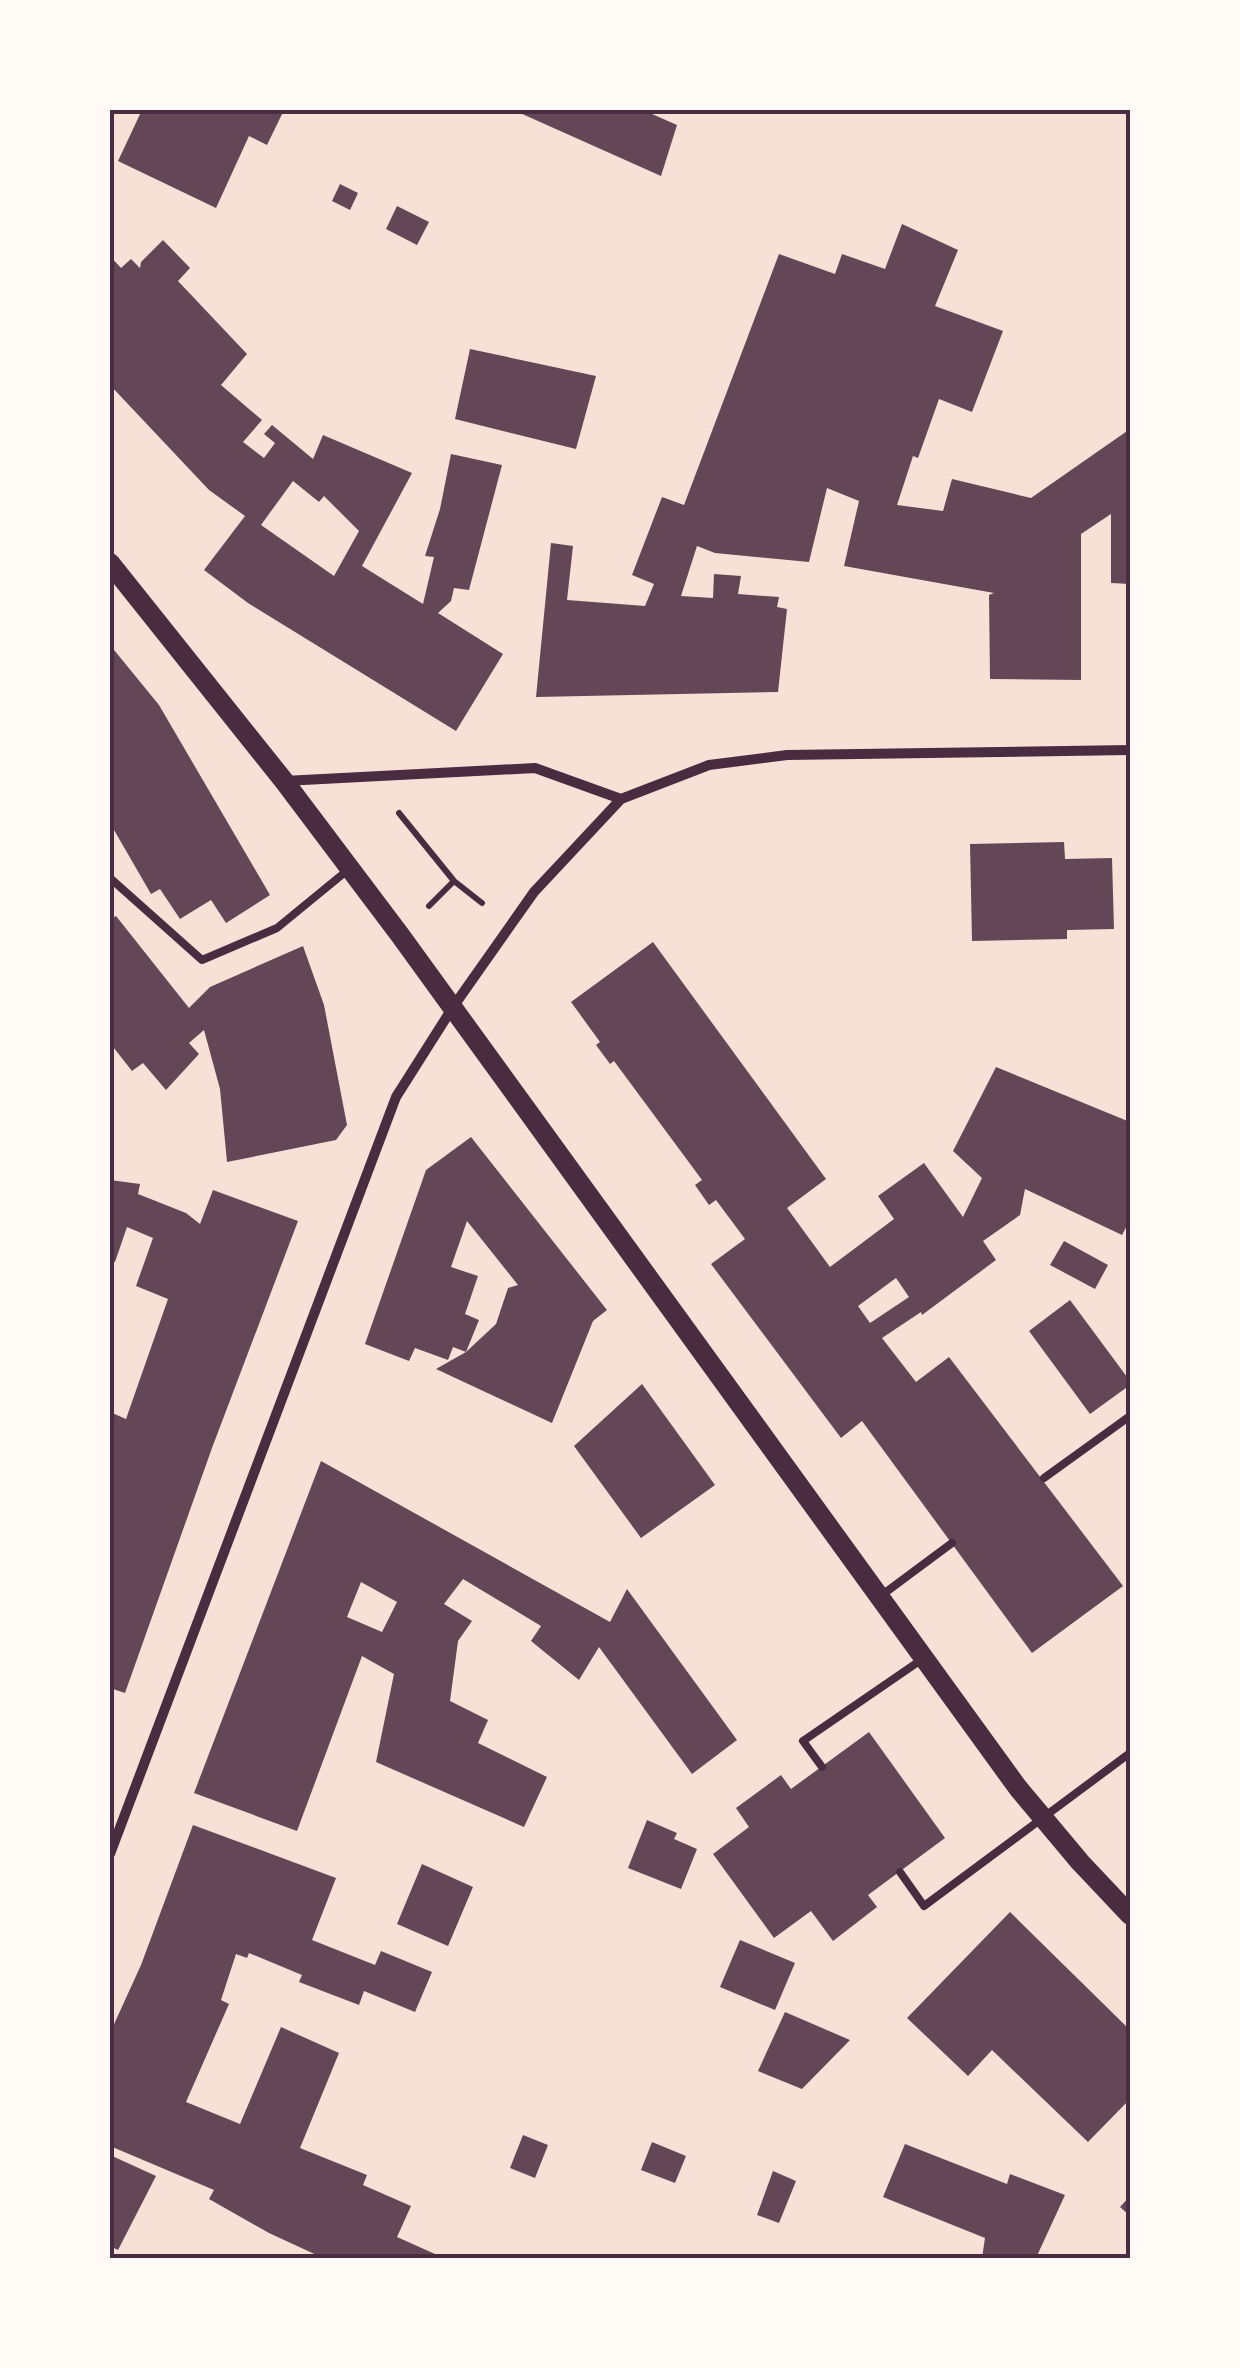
<svg xmlns="http://www.w3.org/2000/svg" width="1240" height="2368" font-family="'Nunito Sans',sans-serif">
	<style>
		.building { fill: #644757; fill-rule: evenodd }
		.lines { fill: none; stroke-linecap: round; stroke-linejoin: round }
		.path { stroke: #4a2c40; stroke-width: 6 }
		.service { stroke: #4a2c40; stroke-width: 8 }
		.minor { stroke: #4a2c40; stroke-width: 10 }
		.secondary { stroke: #4a2c40; stroke-width: 20 }
		.neatline { fill: none; stroke: #4a2c40; stroke-width: 4 }
	</style>
	<rect width="100%" height="100%" fill="#f7e1d7"/>
	<path class="building" d="M 142,110 L 284,110 L 267,145 L 249,136 L 216,208 L 118,161 Z
		M 520,110 L 643,110 L 677,125 L 661,176 L 520,113 Z
		M 340,184 L 358,193 L 350,210 L 332,201 Z
		M 397,206 L 429,222 L 417,245 L 386,229 Z
		M 902,224 L 958,250 L 935,306 L 1003,331 L 972,412 L 939,399 L 918,458 L 913,456 L 897,505 L 943,511 L 952,479 L 1031,498 L 1130,429 L 1130,584 L 1111,583 L 1111,514 L 1081,534 L 1081,680 L 990,679 L 989,595 L 994,593 L 844,566 L 859,501 L 827,488 L 809,562 L 715,553 L 697,546 L 681,596 L 713,598 L 714,574 L 741,576 L 738,594 L 779,597 L 777,607 L 787,609 L 778,692 L 536,697 L 551,543 L 573,546 L 567,600 L 645,606 L 654,584 L 632,575 L 662,497 L 684,505 L 779,254 L 835,274 L 842,254 L 885,269 Z
		M 163,240 L 190,268 L 178,281 L 247,354 L 221,385 L 262,420 L 243,442 L 264,458 L 275,443 L 264,434 L 272,425 L 313,459 L 323,435 L 412,473 L 362,566 L 423,604 L 434,557 L 425,556 L 440,509 L 451,454 L 502,465 L 469,590 L 454,588 L 451,601 L 438,613 L 503,654 L 456,731 L 248,603 L 204,570 L 245,516 L 209,490 L 110,385 L 110,256 L 121,268 L 131,259 L 140,268 L 141,262 ZM 293,481 L 319,502 L 324,496 L 359,531 L 334,576 L 261,525 Z
		M 470,349 L 596,376 L 576,449 L 455,419 Z
		M 110,645 L 159,705 L 270,895 L 226,923 L 211,900 L 180,919 L 160,889 L 151,894 L 110,823 Z
		M 1064,842 L 1065,859 L 1112,858 L 1114,929 L 1067,930 L 1067,939 L 972,941 L 970,844 Z
		M 116,916 L 189,1008 L 210,987 L 303,946 L 324,1005 L 347,1125 L 336,1140 L 227,1162 L 220,1089 L 204,1030 L 189,1043 L 199,1054 L 166,1090 L 143,1063 L 132,1071 L 110,1043 L 110,920 Z
		M 653,942 L 826,1179 L 787,1208 L 830,1267 L 894,1219 L 878,1196 L 924,1163 L 963,1217 L 982,1178 L 953,1151 L 996,1067 L 1130,1122 L 1130,1220 L 1122,1235 L 1025,1189 L 1020,1215 L 983,1241 L 996,1260 L 922,1315 L 921,1312 L 882,1338 L 916,1382 L 949,1357 L 1123,1586 L 1032,1653 L 862,1421 L 841,1438 L 711,1264 L 745,1239 L 716,1200 L 709,1205 L 695,1185 L 702,1180 L 614,1061 L 610,1064 L 596,1045 L 600,1042 L 571,1002 ZM 896,1278 L 909,1297 L 870,1323 L 858,1306 Z
		M 471,1137 L 607,1310 L 593,1321 L 552,1423 L 436,1369 L 466,1352 L 453,1347 L 448,1360 L 415,1348 L 409,1361 L 365,1344 L 426,1170 ZM 467,1221 L 518,1285 L 508,1288 L 496,1324 L 466,1352 L 479,1320 L 465,1314 L 478,1276 L 451,1267 Z
		M 110,1180 L 140,1184 L 138,1194 L 186,1213 L 200,1224 L 213,1190 L 298,1221 L 212,1448 L 125,1693 L 110,1688 L 110,1412 L 126,1419 L 168,1299 L 136,1286 L 153,1238 L 127,1227 L 115,1262 L 110,1262 Z
		M 1064,1241 L 1108,1265 L 1095,1289 L 1050,1265 Z
		M 1070,1300 L 1130,1381 L 1130,1385 L 1090,1414 L 1029,1331 Z
		M 642,1384 L 715,1485 L 641,1538 L 574,1446 Z
		M 321,1461 L 610,1622 L 627,1589 L 737,1740 L 692,1774 L 599,1647 L 579,1680 L 531,1641 L 541,1626 L 463,1579 L 444,1604 L 472,1621 L 458,1641 L 450,1701 L 488,1720 L 478,1743 L 547,1777 L 524,1827 L 376,1762 L 394,1674 L 362,1656 L 297,1831 L 194,1793 ZM 361,1582 L 397,1602 L 382,1632 L 347,1617 Z
		M 869,1732 L 945,1838 L 868,1895 L 877,1907 L 833,1941 L 811,1911 L 774,1938 L 713,1854 L 749,1827 L 736,1808 L 781,1775 L 791,1789 Z
		M 647,1820 L 677,1833 L 674,1839 L 697,1849 L 681,1889 L 628,1868 Z
		M 193,1825 L 336,1878 L 312,1940 L 375,1965 L 381,1951 L 432,1972 L 415,2012 L 364,1991 L 359,2005 L 299,1982 L 302,1975 L 249,1953 L 247,1958 L 236,1954 L 221,2000 L 229,2004 L 186,2102 L 240,2124 L 281,2027 L 339,2053 L 300,2148 L 367,2175 L 363,2185 L 411,2206 L 397,2237 L 444,2258 L 323,2258 L 269,2233 L 209,2199 L 214,2190 L 110,2146 L 110,2033 L 141,1965 Z
		M 422,1864 L 473,1887 L 448,1946 L 397,1924 Z
		M 1010,1912 L 1130,2030 L 1130,2099 L 1088,2142 L 992,2050 L 968,2076 L 907,2018 Z
		M 740,1940 L 795,1963 L 775,2010 L 720,1987 Z
		M 785,2012 L 850,2040 L 802,2089 L 758,2071 Z
		M 523,2135 L 548,2145 L 535,2178 L 510,2168 Z
		M 652,2142 L 686,2156 L 675,2183 L 641,2170 Z
		M 905,2144 L 1007,2184 L 1010,2174 L 1065,2195 L 1036,2258 L 982,2258 L 985,2238 L 883,2197 Z
		M 110,2155 L 156,2176 L 118,2250 L 110,2246 Z
		M 773,2171 L 796,2181 L 779,2223 L 757,2215 Z
		M 1130,2196 L 1130,2216 L 1120,2207 Z"/>
	<g class="lines">
		<path class="path" d="M 399,813 L 454,881 L 482,903
			M 429,906 L 454,881"/>
		<path class="service" d="M 110,878 L 202,960 L 277,928 L 349,869
			M 1044,1478 L 1130,1416
			M 882,1595 L 952,1543
			M 822,1767 L 803,1741 L 921,1660
			M 900,1872 L 924,1906 L 1130,1753"/>
		<path class="minor" d="M 284,781 L 535,768 L 621,799
			M 110,1854 L 396,1097 L 453,1007 L 534,892 L 621,799 L 709,765 L 787,755 L 1130,750"/>
		<path class="secondary" d="M 110,563 L 284,781 L 400,935 L 1018,1788 L 1080,1862 L 1130,1915"/>
	</g>
	<rect width="1240" height="2368" fill="none" stroke="#fffaf5" stroke-width="225"/>
	<rect x="112" y="112" width="1016" height="2144" class="neatline"/>
</svg>
